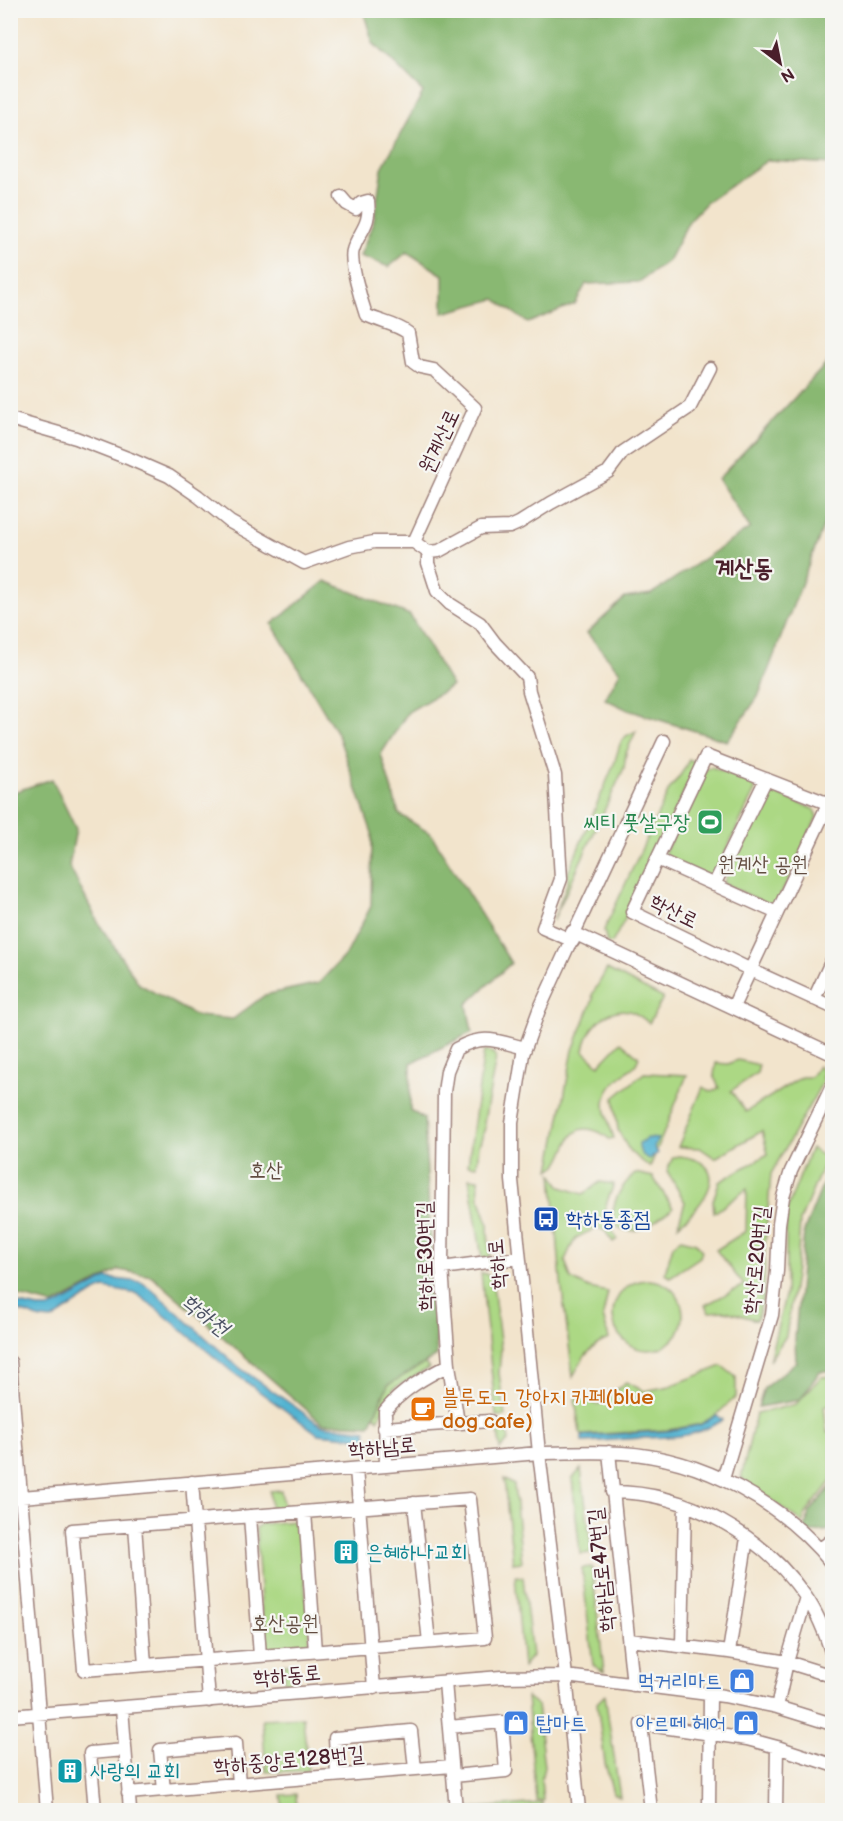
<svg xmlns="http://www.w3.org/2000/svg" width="843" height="1821" font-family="'Balsamiq Sans','Poor Story',sans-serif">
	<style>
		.green { fill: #acd884; stroke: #7b7c58; stroke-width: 1.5 }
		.forest { fill: #89b872; stroke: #6a6c4e; stroke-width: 1.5 }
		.water { fill: #53b4d2; stroke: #4e6a7e; stroke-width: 1.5 }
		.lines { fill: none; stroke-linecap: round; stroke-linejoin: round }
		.minor-casing { stroke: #9e827c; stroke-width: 15 }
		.major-casing { stroke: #9e827c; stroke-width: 20 }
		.minor { stroke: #fff; stroke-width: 12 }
		.major { stroke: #fff; stroke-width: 16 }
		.labels { text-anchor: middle; stroke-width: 4.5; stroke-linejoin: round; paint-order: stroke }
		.street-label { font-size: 21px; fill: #4a1f2b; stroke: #f6f6f2 }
		.leisure-label { font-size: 21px; fill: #27864d; stroke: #f6f6f2; text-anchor: end }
		.park-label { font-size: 21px; fill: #624d41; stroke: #f6f6f2 }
		.transit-label { font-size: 21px; fill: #164399; stroke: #f6f6f2; text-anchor: start }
		.food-label { font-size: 21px; fill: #c56008; stroke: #f6f6f2; text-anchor: start }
		.culture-label { font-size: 21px; fill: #0d838f; stroke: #f6f6f2; text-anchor: start }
		.shop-label { font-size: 21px; fill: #366cbe; stroke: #f6f6f2; text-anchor: end }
		.water-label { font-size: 22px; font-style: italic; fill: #4d5365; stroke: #f6f6f2 }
		.quarter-label { font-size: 24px; font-weight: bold; fill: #4a1f2b; stroke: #f6f6f2 }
	</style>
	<rect width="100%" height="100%" fill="#f6f6f2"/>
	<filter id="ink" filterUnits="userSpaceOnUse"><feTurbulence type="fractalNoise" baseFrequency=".0167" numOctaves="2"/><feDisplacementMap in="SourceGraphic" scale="12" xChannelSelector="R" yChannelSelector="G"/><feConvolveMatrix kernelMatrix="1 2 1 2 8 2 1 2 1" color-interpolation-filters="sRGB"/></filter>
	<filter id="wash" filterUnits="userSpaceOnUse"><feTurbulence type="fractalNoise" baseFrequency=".008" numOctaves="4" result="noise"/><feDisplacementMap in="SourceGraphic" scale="24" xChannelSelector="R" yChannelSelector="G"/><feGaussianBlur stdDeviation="1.35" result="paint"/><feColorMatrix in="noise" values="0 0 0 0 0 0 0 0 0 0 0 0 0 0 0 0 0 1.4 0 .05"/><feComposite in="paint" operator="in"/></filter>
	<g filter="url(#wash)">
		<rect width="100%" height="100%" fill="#f2e4cc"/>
		<path class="green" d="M 636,731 L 626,753 L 624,768 L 553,921 L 568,881 L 568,873 L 614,764 L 620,744 L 626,736 Z
			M 689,760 L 696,762 L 696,766 L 624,921 L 612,943 L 607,943 L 604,930 L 669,790 L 681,774 Z
			M 712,767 L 754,784 L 755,790 L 713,878 L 667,860 L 664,854 L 706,769 Z
			M 771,792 L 814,809 L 817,817 L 775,908 L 723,883 L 765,794 Z
			M 607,969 L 663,998 L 649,1023 C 643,1018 637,1013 629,1011 C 606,1006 586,1031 584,1051 L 599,1065 L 621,1042 L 639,1057 C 635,1069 633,1066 624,1074 C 597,1096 604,1109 614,1138 L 609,1139 C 604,1134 600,1132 593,1130 C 568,1123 568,1151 558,1164 C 556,1166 553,1168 550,1170 L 573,1050 L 593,999 L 592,995 Z
			M 484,1051 L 493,1053 L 496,1058 L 484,1122 L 485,1128 L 479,1146 L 477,1166 L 468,1165 Z
			M 738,1060 L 759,1065 L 757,1073 L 731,1091 L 746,1112 L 801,1077 L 811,1077 L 818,1066 L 822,1069 L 822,1083 L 771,1174 L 765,1244 L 764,1293 L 757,1320 L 726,1311 L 709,1312 L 705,1305 L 744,1285 L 716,1250 L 746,1231 L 747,1189 L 714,1213 L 713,1201 L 719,1182 L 768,1154 L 762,1131 L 715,1158 L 700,1148 L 678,1147 L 703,1087 L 712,1092 L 719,1088 L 714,1075 L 716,1063 L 728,1064 Z
			M 644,1073 L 687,1075 L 650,1167 L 630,1152 L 618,1130 L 614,1098 Z
			M 811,1148 L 826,1158 L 800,1221 L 798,1255 L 786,1336 L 769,1361 L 786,1292 L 786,1212 Z
			M 680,1156 C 735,1163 705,1205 678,1225 L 685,1202 L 667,1171 L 673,1157 Z
			M 635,1173 L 653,1177 L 673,1208 C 656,1220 635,1241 615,1225 C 608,1206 621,1186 635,1173 Z
			M 552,1174 L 561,1187 L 583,1194 L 600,1182 L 614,1184 C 603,1212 600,1212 617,1239 L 613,1242 L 605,1231 L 598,1228 C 573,1238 576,1236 565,1260 L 571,1279 L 589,1288 L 608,1292 L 603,1316 L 609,1339 C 590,1345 581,1360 573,1377 L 561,1282 Z
			M 469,1178 L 478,1179 L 479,1197 L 488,1223 L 488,1233 L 490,1255 L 488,1258 L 482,1259 Z
			M 681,1239 L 696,1243 L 702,1251 L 700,1257 L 670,1277 L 665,1273 L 673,1245 Z
			M 481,1273 L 487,1274 L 492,1278 L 501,1349 L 499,1373 L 505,1416 L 496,1416 Z
			M613 1315a35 35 0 1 1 70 0a35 35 0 1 1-70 0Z
			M 414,1353 L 429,1368 L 394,1388 L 378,1419 L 364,1402 Z
			M 722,1366 L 736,1377 L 736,1397 L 716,1415 L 701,1424 L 668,1430 L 582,1435 L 580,1433 L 575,1399 L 583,1397 L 598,1405 L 626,1382 L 644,1391 L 670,1386 Z
			M 832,1376 L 832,1406 L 824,1406 L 827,1432 L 832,1432 L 832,1480 L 804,1516 L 803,1523 L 741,1478 L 756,1414 L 796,1404 L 821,1377 Z
			M 498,1429 L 507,1429 L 509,1440 L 500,1449 Z
			M 581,1469 L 592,1553 L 580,1554 L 572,1479 Z
			M 504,1479 L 514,1485 L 522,1562 L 513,1563 Z
			M 281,1490 L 284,1511 L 271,1512 L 270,1491 Z
			M 296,1521 L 300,1525 L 310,1645 L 305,1651 L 264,1650 L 256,1528 L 261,1524 Z
			M 592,1567 L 604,1672 L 593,1665 L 582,1568 Z
			M 515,1576 L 523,1577 L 532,1656 L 523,1667 Z
			M 284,1664 L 294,1664 L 296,1686 L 285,1686 Z
			M 605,1695 L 620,1797 L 613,1793 L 605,1763 L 597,1703 Z
			M 527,1697 L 537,1705 L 544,1767 L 541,1779 L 543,1801 L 536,1801 Z
			M 303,1717 L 308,1771 L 266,1772 L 262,1719 Z
			M 296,1794 L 297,1810 L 283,1810 L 281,1795 Z
			M 542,1803 L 543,1810 L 463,1810 L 463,1809 Z"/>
		<path class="forest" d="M 363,11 L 832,11 L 832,164 L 768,160 L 706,203 L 689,221 L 668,261 L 639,282 L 586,284 L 575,304 L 528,323 L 495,299 L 443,313 L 443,275 L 407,252 L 389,267 L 360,256 L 374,220 L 382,168 L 423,92 L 373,43 Z
			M 832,358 L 832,504 L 758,697 L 727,741 L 628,710 L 605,699 L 620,672 L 587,633 L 625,598 L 651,594 L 750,528 L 718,479 Z
			M 325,581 L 410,615 L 452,686 L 408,712 L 381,754 L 399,814 L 431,834 L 511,963 L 467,1004 L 472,1032 L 411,1063 L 410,1110 L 424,1119 L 437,1356 L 388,1385 L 370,1425 L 322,1423 L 152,1276 L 119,1270 L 54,1305 L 11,1294 L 11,793 L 52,779 L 76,829 L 69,866 L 99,924 L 139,984 L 196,1016 L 233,1019 L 265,995 L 319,983 L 347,953 L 371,906 L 372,833 L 338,735 L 272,624 Z
			M 832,1162 L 832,1371 L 820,1371 L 800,1400 L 758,1407 L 764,1388 L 796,1362 L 795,1339 L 804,1231 Z
			M 832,1485 L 832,1530 L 804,1533 L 809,1513 Z"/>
		<path class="water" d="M 647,1138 L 658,1139 L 654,1147 L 658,1153 L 649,1159 C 641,1155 639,1152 639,1143 Z
			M 106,1278 L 141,1282 L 150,1288 L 240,1368 L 321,1425 L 366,1430 L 367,1439 L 318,1434 L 231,1371 L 162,1313 L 137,1294 L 104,1288 L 93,1293 L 52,1320 L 41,1319 L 11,1308 L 11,1302 L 38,1308 L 48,1308 L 58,1305 Z
			M 717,1415 L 723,1420 C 692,1438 677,1437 643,1438 C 623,1439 603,1441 582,1442 L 582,1436 L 668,1431 L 700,1425 Z"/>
	</g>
	<g filter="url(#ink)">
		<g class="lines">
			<g class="minor-casing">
				<path id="minor" d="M 341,197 L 347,204 L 356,209 L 361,203 L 368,201 C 371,226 359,231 353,250 C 349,261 362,303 366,315 C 380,322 397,324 408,333 L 413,362 L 420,367 L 434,370 L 475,408 L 414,542
					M 10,419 L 76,438 L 130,459 L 169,476 L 198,496 L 230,522 L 304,563 L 349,547 L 374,542 L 414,542 L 428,552 L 428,563 L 437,591 L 450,604 L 480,623 L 495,643 L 527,677 L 529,691 L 555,775 L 561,879 L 543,928 L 571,940 L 539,1010 L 523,1054 L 512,1123 L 512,1180 L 539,1453 L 566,1676 L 579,1810
					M 428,552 L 439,551 L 481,528 L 510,527 L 519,523 L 551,503 L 608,472 L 623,452 L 690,407 L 710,368
					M 664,741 L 574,933 L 832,1054
					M 832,805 L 706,756 L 632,912 L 751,970 L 832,1007
					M 657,859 L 777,913
					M 714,885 L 766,779
					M 814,999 L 832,960
					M 733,1007 L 828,804
					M 442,1268 L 518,1258
					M 10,1362 L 47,1810
					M 458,1423 L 449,1365 L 442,1268 L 444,1092 L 447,1071 L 456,1049 C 483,1033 497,1041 525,1048
					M 384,1428 L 490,1421
					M 609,1452 L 633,1685
					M 386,1466 L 385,1411 C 402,1390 425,1377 449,1365
					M 356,1469 L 374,1688
					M 723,1479 L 772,1315 L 777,1271 L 779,1224 L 783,1197 L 791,1171 L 832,1086
					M 192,1482 L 209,1701
					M 612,1492 C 688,1492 763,1535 806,1597 C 818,1614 826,1635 832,1655
					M 10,1498 L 539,1453 C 567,1453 595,1451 622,1453 C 702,1458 782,1502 832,1564
					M 470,1499 L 485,1638 L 84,1670 L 72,1530 Z
					M 414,1503 L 429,1642
					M 305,1512 L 315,1651
					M 250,1516 L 260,1656
					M 135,1525 L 145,1665
					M 820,1549 L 832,1540
					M 629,1640 L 729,1652 L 787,1662 L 832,1676
					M 682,1645 L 685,1505
					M 729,1652 L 747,1538
					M 445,1682 L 456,1810
					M 777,1707 L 787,1662 L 806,1597
					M 122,1708 L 130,1810
					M 10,1716 L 501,1677 L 566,1676 L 724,1696 L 777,1707 L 832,1724
					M 449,1727 L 502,1722 L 506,1771 L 453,1776
					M 337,1775 L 335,1738 L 411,1731 L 415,1769
					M 164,1790 L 160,1750 L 236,1743 L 239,1784
					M 128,1793 L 452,1766
					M 95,1810 L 90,1753 L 125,1750
					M 651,1810 L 641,1724 L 747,1739 L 777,1747 L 832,1765
					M 709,1810 L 710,1694
					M 776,1810 L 777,1747"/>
			</g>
			<g class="major-casing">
				<path id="major" d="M 571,940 L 574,933"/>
			</g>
			<use href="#minor" class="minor"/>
			<use href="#major" class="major"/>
		</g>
	</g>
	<defs>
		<g id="stadium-square" transform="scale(1.35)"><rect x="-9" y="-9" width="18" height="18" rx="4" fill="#2e9e5b" stroke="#f6f6f2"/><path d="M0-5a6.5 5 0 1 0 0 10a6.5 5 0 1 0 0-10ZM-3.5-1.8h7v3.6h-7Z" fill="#fff"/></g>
		<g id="bus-square" transform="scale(1.35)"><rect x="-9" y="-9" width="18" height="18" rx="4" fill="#1a4fb4" stroke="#f6f6f2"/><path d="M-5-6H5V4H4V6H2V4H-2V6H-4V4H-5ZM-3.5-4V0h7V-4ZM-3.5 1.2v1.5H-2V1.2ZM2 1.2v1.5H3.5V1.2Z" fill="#fff"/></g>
		<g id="cafe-square" transform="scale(1.35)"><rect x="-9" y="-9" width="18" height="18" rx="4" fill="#e8710a" stroke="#f6f6f2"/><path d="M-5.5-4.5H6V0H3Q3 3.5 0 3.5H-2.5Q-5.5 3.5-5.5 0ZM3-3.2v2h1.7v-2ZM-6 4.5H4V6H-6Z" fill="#fff"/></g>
		<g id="building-square" transform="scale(1.35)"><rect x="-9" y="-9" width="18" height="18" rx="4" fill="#0f9aa8" stroke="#f6f6f2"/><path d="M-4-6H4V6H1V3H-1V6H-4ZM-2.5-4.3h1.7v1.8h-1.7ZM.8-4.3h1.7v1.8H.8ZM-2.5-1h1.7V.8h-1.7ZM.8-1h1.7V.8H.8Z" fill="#fff"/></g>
		<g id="shop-square" transform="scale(1.35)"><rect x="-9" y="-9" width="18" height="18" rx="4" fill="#3f7fe0" stroke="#f6f6f2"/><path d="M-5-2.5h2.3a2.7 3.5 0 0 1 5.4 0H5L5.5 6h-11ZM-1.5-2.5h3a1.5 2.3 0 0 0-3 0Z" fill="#fff"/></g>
	</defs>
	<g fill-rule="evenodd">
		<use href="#stadium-square" x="710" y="822"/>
		<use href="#bus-square" x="546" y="1219"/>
		<use href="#cafe-square" x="423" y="1409"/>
		<use href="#building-square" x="346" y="1552"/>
		<use href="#shop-square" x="742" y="1681"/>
		<use href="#shop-square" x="516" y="1723"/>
		<use href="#shop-square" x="746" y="1723"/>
		<use href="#building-square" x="70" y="1771"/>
	</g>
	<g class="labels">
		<g class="street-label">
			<text transform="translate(439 441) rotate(-65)" y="7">원계산로</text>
			<text transform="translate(674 911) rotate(26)" y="7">학산로</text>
			<text transform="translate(425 1256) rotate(-91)" y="7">학하로30번길</text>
			<text transform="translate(756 1260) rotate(-84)" y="7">학산로20번길</text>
			<text transform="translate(497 1264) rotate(-95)" y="7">학하로</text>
			<text transform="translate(382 1447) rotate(-5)" y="7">학하남로</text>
			<text transform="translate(601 1570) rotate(-96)" y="7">학하남로47번길</text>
			<text transform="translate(287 1675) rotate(-5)" y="7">학하동로</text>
			<text transform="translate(289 1760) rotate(-5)" y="7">학하중앙로128번길</text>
		</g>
		<g class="leisure-label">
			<text x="690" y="829">씨티 풋살구장</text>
		</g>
		<g class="park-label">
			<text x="763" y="871">원계산 공원</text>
			<text x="266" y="1177">호산</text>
			<text x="285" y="1630">호산공원</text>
		</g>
		<g class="transit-label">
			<text x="566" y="1226">학하동종점</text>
		</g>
		<g class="food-label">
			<text x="442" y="1404">블루도그 강아지 카페(blue<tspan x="442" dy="24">dog cafe)</tspan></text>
		</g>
		<g class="culture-label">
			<text x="366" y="1559">은혜하나교회</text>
			<text x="90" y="1778">사랑의 교회</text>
		</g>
		<g class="shop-label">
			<text x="722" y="1688">먹거리마트</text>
			<text x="536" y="1730" text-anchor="start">탑마트</text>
			<text x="726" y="1730">아르떼 헤어</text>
		</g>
		<g class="water-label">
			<text transform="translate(206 1314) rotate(38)" y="8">학하천</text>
		</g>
		<g class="quarter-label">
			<text x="744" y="576">계산동</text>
		</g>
	</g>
	<rect width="843" height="1821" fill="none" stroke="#f6f6f2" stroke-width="36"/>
	<g transform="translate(780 63) rotate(148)" stroke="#f6f6f2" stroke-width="4.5" paint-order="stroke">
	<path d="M0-4.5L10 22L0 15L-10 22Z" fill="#4a1f2b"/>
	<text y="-9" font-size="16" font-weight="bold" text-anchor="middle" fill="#4a1f2b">N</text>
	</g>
</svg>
